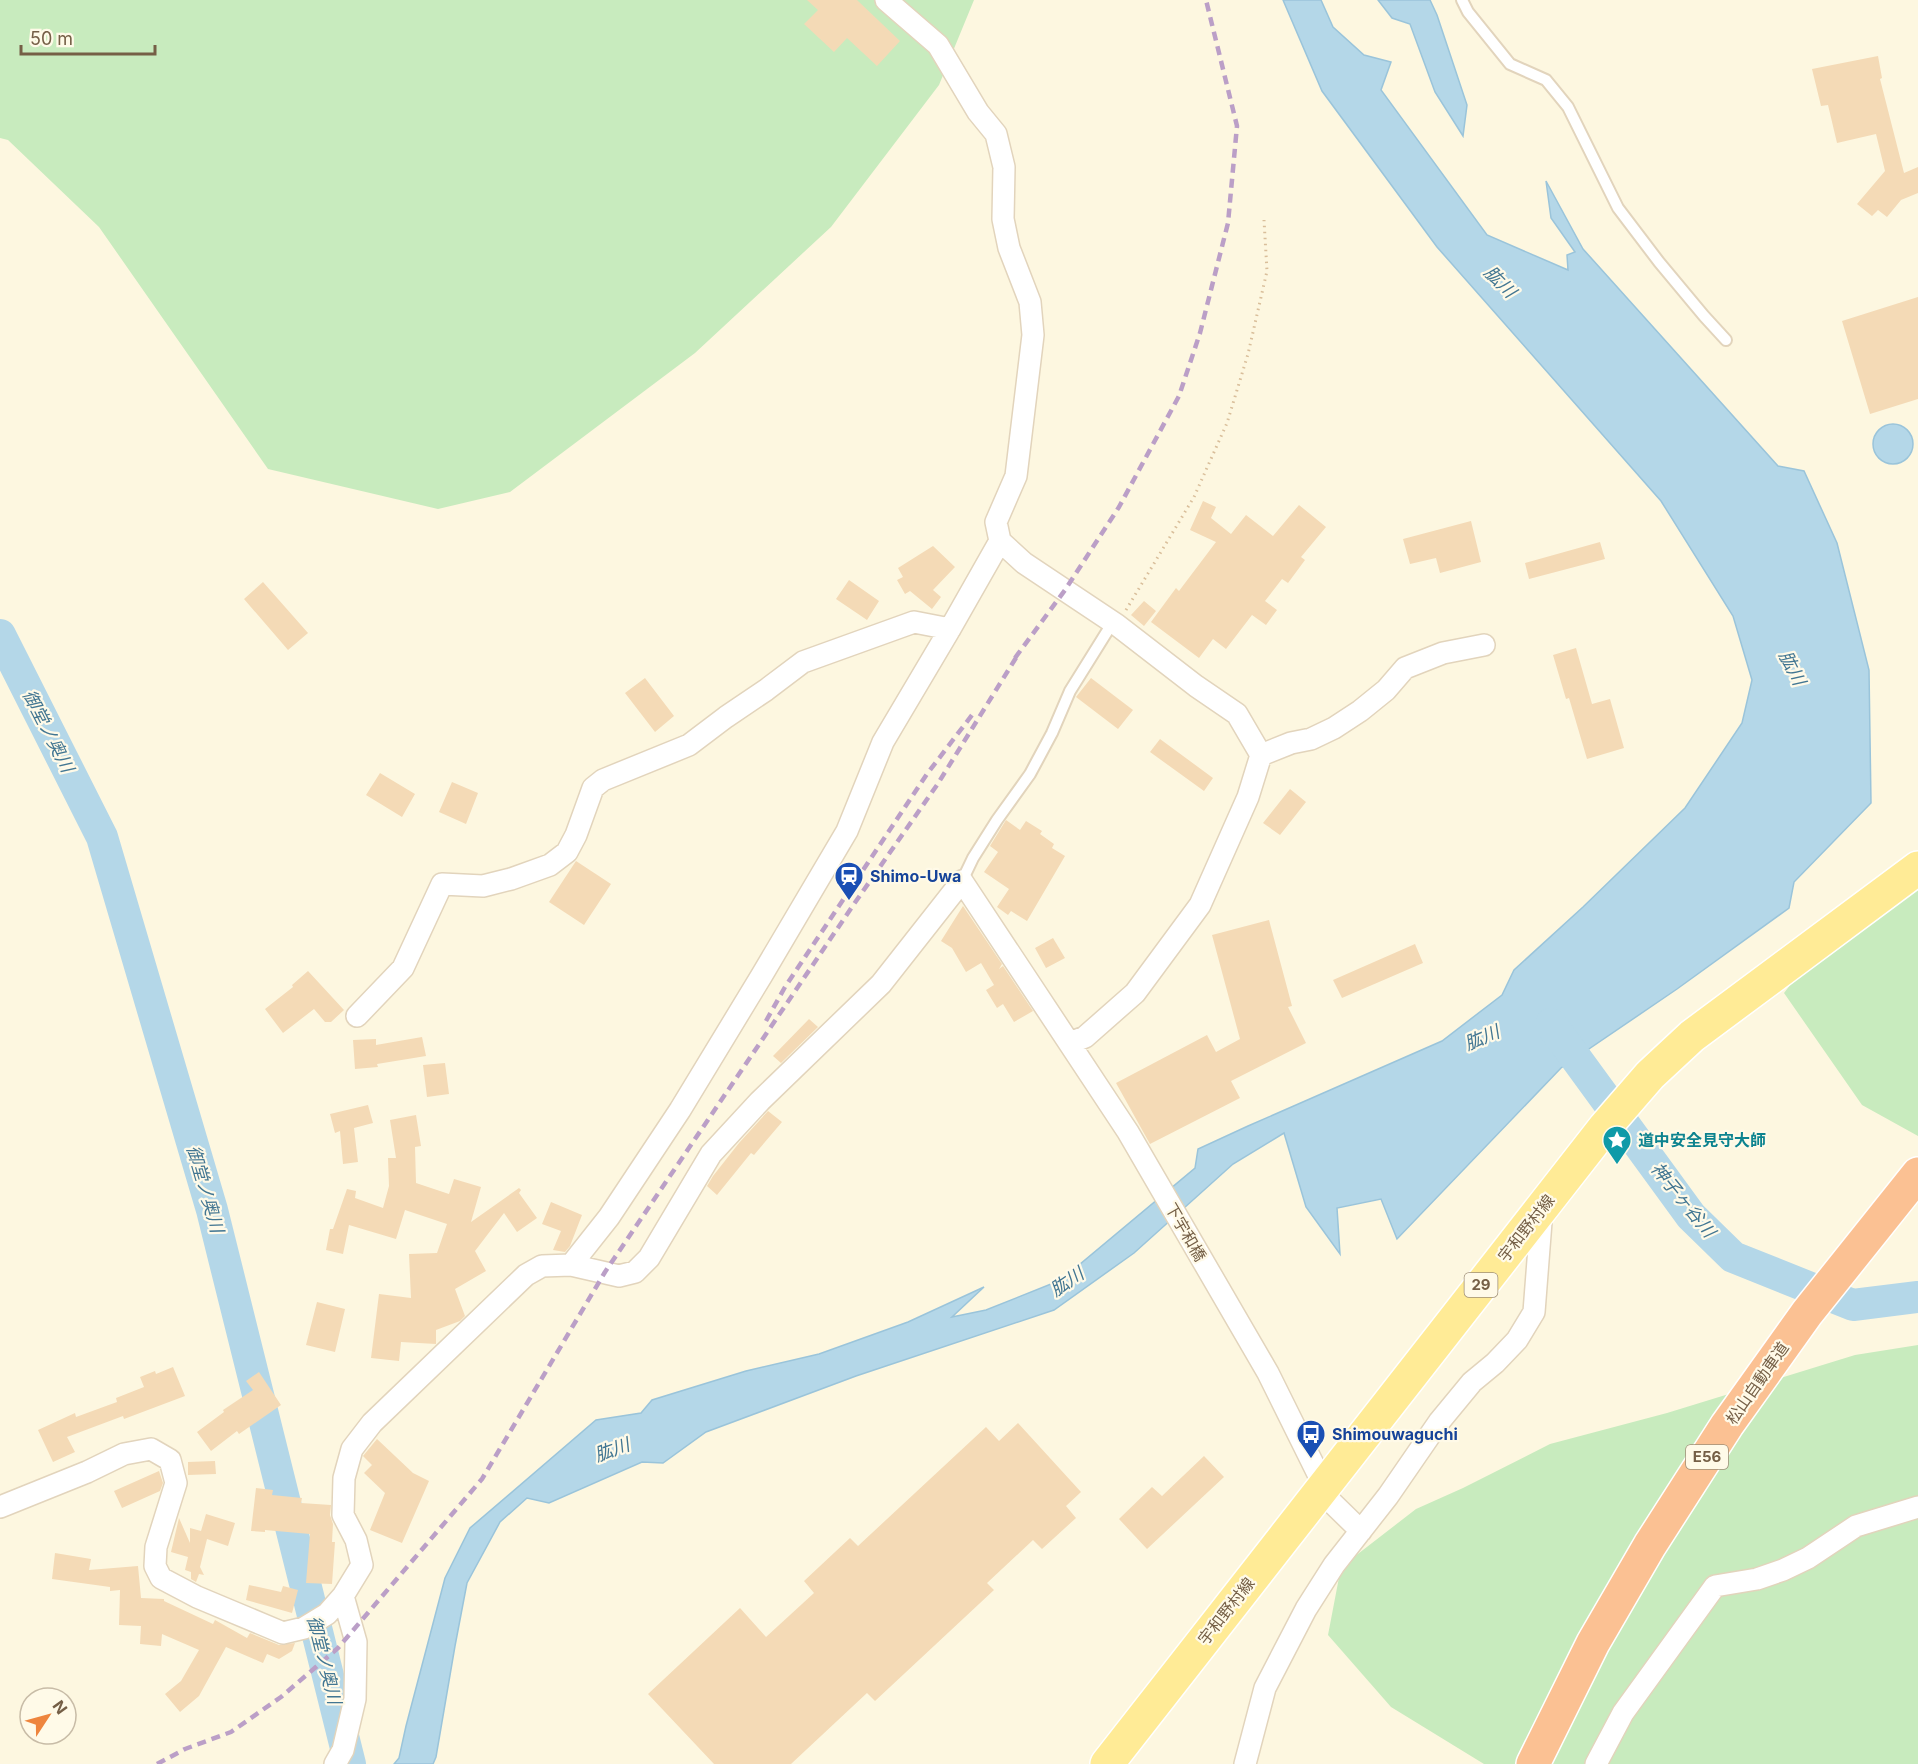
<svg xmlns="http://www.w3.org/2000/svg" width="1918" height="1764" font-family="Inter,'Noto Sans JP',sans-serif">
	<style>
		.green { fill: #c8ebbe }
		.water { fill: #b4d7e8; stroke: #9ac4da; stroke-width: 1.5 }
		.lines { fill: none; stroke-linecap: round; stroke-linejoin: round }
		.river { stroke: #b4d7e8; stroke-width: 32 }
		.building { fill: #f4dab6 }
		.service-casing { stroke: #e2d4bc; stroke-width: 14 }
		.minor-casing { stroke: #e2d4bc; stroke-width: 24 }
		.primary-casing { stroke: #fff; stroke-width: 36 }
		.motorway-casing { stroke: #fff; stroke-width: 36 }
		.path { stroke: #d9be9a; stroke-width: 3; stroke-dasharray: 1.5 4.5; stroke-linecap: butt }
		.service { stroke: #fff; stroke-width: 10 }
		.minor { stroke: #fff; stroke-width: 21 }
		.primary { stroke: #ffeb96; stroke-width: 33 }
		.motorway { stroke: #fbc193; stroke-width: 33 }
		.rail { stroke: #bb9fc7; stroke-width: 4.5; stroke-dasharray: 9 6; stroke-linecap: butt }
		.labels { text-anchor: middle; stroke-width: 4.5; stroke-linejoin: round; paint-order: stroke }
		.shield { fill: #fffae8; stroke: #9e8e77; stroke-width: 1.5 }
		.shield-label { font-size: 15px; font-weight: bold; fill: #755f46 }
		.transit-label { font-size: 16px; font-weight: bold; fill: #164399; stroke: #fffae8; text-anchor: start }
		.culture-label { font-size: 16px; font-weight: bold; fill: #0d838f; stroke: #fffae8; text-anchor: start }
		.street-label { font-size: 16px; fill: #755f46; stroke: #fffae8 }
		.water-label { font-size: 18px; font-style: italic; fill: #427692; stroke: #fffae8 }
	</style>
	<rect width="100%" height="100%" fill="#fdf7e0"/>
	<path class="green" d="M 0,0 L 974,0 L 939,85 L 831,227 L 695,353 L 510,492 L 438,509 L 268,469 L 99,227 L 8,140 L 0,138 Z
		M 1918,864 L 1918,1136 L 1862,1105 L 1784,993 L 1843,916 Z
		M 1918,1345 L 1918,1764 L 1484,1764 L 1391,1707 L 1328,1635 L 1341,1567 L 1416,1509 L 1463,1488 L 1550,1444 L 1667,1413 L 1855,1355 Z"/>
	<path class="water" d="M 1283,0 L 1321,0 L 1333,27 L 1364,55 L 1391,62 L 1381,90 L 1487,235 L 1568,270 L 1567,255 L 1575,252 L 1551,218 L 1546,181 L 1583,249 L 1778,466 L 1804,471 L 1837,543 L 1869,670 L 1871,803 L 1794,882 L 1789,908 L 1677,989 L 1561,1068 L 1397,1239 L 1381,1199 L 1337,1208 L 1340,1254 L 1306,1207 L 1284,1133 L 1233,1164 L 1134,1253 L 1054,1310 L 856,1376 L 706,1432 L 663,1463 L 642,1462 L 549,1503 L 527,1498 L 500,1522 L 467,1583 L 455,1646 L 436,1757 L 433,1764 L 394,1764 L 399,1758 L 406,1726 L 445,1578 L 470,1528 L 596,1420 L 641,1413 L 652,1400 L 746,1371 L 819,1354 L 908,1322 L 984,1287 L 952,1317 L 986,1310 L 1061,1280 L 1195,1168 L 1198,1149 L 1248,1126 L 1442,1041 L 1502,995 L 1514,970 L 1583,907 L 1685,808 L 1742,723 L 1752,680 L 1733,616 L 1661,501 L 1437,247 L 1322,91 Z
		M 1378,0 L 1430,0 L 1437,15 L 1467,105 L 1463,136 L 1435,92 L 1410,24 L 1392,18 Z
		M1873 444a20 20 0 1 1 40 0a20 20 0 1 1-40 0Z"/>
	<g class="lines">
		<path class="river" d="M 0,635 L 102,837 L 212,1210 L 350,1764
			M 1551,1024 L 1691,1216 L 1733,1257 L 1853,1305 L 1918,1297"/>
	</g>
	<path class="building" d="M 807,0 L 857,0 L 900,41 L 877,66 L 847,38 L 834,52 L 804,24 L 818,10 Z
		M 1878,56 L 1882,78 L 1880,79 L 1904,173 L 1918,167 L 1918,193 L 1901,200 L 1887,217 L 1878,210 L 1872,216 L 1857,204 L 1885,171 L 1876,134 L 1837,143 L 1828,105 L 1821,106 L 1812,69 Z
		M 1918,297 L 1918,399 L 1870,414 L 1842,321 Z
		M 1203,501 L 1216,507 L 1211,518 L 1231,534 L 1246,515 L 1273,536 L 1299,505 L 1326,527 L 1301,557 L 1305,560 L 1288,583 L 1282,579 L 1265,601 L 1277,610 L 1266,625 L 1252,615 L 1226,649 L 1213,639 L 1199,658 L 1151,622 L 1176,588 L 1179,591 L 1216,542 L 1190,530 Z
		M 1471,521 L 1481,562 L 1440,573 L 1436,558 L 1410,564 L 1403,539 Z
		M 1600,542 L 1605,559 L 1529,579 L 1525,563 Z
		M 933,546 L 955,567 L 933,590 L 941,597 L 932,609 L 910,591 L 905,594 L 897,580 L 903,577 L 898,568 Z
		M 849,580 L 879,601 L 867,620 L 836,599 Z
		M 263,582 L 308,633 L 288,650 L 244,599 Z
		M 1144,601 L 1156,611 L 1144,626 L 1131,615 Z
		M 1576,648 L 1592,704 L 1610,699 L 1624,748 L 1587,759 L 1569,698 L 1566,699 L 1553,655 Z
		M 645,678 L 674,716 L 655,732 L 625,693 Z
		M 1091,678 L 1133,710 L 1118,729 L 1076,697 Z
		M 1160,739 L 1213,778 L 1204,791 L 1150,752 Z
		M 380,773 L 415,794 L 402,817 L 366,795 Z
		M 452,782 L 478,793 L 466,824 L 439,812 Z
		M 1290,789 L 1306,802 L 1280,835 L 1263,823 Z
		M 1006,820 L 1020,830 L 1026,821 L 1042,831 L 1040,834 L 1054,844 L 1052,848 L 1065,856 L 1027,921 L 1011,911 L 1008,915 L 997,907 L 1009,889 L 984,872 L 998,852 L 990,846 Z
		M 576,861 L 611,884 L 584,925 L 549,902 Z
		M 963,906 L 1002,964 L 999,969 L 1003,966 L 1033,1011 L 1014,1022 L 1003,1004 L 997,1008 L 986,990 L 994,985 L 981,963 L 966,972 L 952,948 L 941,941 Z
		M 1269,920 L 1292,1006 L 1288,1007 L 1306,1043 L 1231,1081 L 1240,1098 L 1150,1144 L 1116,1083 L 1207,1035 L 1216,1052 L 1240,1039 L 1212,935 Z
		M 1053,938 L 1065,958 L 1046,968 L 1035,948 Z
		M 1415,944 L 1423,963 L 1342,998 L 1333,980 Z
		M 308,971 L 344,1010 L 331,1022 L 325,1022 L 314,1009 L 283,1033 L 265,1009 L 293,987 L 292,985 Z
		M 809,1019 L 818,1027 L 781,1063 L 773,1056 Z
		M 422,1037 L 426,1056 L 377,1064 L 378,1067 L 355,1069 L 353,1040 L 376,1039 L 376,1045 Z
		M 445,1063 L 449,1094 L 427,1097 L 423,1065 Z
		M 368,1105 L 373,1123 L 354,1128 L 358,1162 L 343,1164 L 340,1131 L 335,1133 L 330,1114 Z
		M 768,1111 L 782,1122 L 754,1155 L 751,1153 L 717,1195 L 707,1186 L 713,1176 L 739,1143 Z
		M 416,1115 L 421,1146 L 415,1147 L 416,1183 L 449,1194 L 454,1179 L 481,1187 L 471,1222 L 519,1188 L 521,1190 L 519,1193 L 537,1218 L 517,1232 L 504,1213 L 475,1251 L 486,1271 L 455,1289 L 465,1316 L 460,1321 L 436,1330 L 436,1344 L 401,1342 L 399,1361 L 371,1358 L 379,1294 L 411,1298 L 409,1254 L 437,1253 L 447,1224 L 405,1210 L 396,1239 L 349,1225 L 343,1254 L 326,1250 L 330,1229 L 333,1229 L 347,1189 L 356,1191 L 355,1198 L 383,1208 L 389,1186 L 388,1158 L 396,1158 L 390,1120 Z
		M 551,1202 L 582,1215 L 570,1246 L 565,1252 L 553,1250 L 561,1231 L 542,1224 Z
		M 317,1302 L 345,1309 L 335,1352 L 306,1345 Z
		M 173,1367 L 185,1396 L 124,1419 L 123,1416 L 67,1437 L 75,1452 L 53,1462 L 38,1430 L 75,1413 L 76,1417 L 117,1402 L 116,1398 L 144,1387 L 140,1377 L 155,1371 L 156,1374 Z
		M 259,1372 L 281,1405 L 239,1434 L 237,1431 L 211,1451 L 197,1432 L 224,1412 L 223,1410 L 253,1390 L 246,1381 Z
		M 1018,1423 L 1081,1492 L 1066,1506 L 1076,1518 L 1042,1549 L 1033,1540 L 987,1583 L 994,1590 L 875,1701 L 867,1693 L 791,1764 L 714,1764 L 648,1694 L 740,1608 L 766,1637 L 814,1593 L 804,1581 L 850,1538 L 858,1546 L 986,1427 L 999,1441 Z
		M 377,1439 L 413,1473 L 429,1481 L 402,1543 L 370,1530 L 385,1493 L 364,1473 L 372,1465 L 363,1456 Z
		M 1204,1456 L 1224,1477 L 1147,1549 L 1119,1519 L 1152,1487 L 1162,1496 Z
		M 215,1461 L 216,1474 L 188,1475 L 188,1462 Z
		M 159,1471 L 163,1483 L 160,1491 L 122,1508 L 114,1491 Z
		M 256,1488 L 273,1490 L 272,1495 L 302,1498 L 301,1503 L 331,1505 L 330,1515 L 333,1524 L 332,1542 L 335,1542 L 332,1584 L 306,1583 L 310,1534 L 265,1530 L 265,1532 L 251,1531 Z
		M 206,1514 L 235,1523 L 228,1546 L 207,1539 L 200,1567 L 204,1575 L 199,1574 L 196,1582 L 191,1579 L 191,1572 L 185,1570 L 188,1557 L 171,1552 L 179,1518 L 190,1543 L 190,1528 L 201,1531 Z
		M 55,1553 L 91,1559 L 89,1570 L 138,1566 L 141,1598 L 164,1599 L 164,1601 L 213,1624 L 215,1620 L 247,1638 L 250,1633 L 279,1645 L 295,1643 L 292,1651 L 279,1659 L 267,1654 L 263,1663 L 226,1647 L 199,1696 L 180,1712 L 165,1694 L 181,1681 L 199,1650 L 162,1634 L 161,1646 L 140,1644 L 141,1626 L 119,1625 L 120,1590 L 110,1591 L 110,1587 L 52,1579 Z
		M 249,1585 L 281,1592 L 283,1586 L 298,1590 L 292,1613 L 246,1600 Z"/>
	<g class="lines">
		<g class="service-casing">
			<path id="service" d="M 1462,0 L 1468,12 L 1510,64 L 1546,80 L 1568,107 L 1618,208 L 1659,262 L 1704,316 L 1726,340
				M 962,881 L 973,858 L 997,820 L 1030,774 L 1052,733 L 1070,691 L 1113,622"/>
		</g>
		<g class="minor-casing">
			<path id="minor" d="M 886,0 L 938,45 L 978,112 L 996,134 L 1004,167 L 1003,219 L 1009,248 L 1030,302 L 1033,335 L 1016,476 L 996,522 L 1000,541 L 1024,563 L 1117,625 L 1196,686 L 1237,714 L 1261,755 L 1248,797 L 1200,905 L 1135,993 L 1085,1037 L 1070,1043
				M 1261,755 L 1291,743 L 1311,739 L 1334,728 L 1360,711 L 1386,690 L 1405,668 L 1443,653 L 1484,645
				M 357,1016 L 403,968 L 442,884 L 483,886 L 511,879 L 550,865 L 567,852 L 576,835 L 593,788 L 603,780 L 689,745 L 726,717 L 766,690 L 803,662 L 914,622 L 950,629
				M 571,1265 L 609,1217 L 680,1110 L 762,975 L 847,831 L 883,742 L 950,629 L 1000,541
				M 1320,1491 L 1361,1531
				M 0,1507 L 87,1472 L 124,1454 L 151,1449 L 170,1460 L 176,1483 L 156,1547 L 155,1566 L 161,1578 L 197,1597 L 283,1633 L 304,1628 L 327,1614 L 343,1596 L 362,1565 L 356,1540 L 343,1515 L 344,1478 L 352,1449 L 372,1423 L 526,1275 L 542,1266 L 571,1265 L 619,1276 L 635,1272 L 649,1258 L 711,1154 L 760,1101 L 881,984 L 962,881 L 1128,1132 L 1268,1373 L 1324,1486
				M 335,1764 L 343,1750 L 355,1699 L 356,1642 L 343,1596
				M 1245,1764 L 1265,1688 L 1306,1609 L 1334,1565 L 1388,1496 L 1439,1422 L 1472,1382 L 1495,1363 L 1517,1340 L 1534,1312 L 1542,1209
				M 1596,1764 L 1623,1713 L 1715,1586 L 1757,1579 L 1783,1570 L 1808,1558 L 1856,1526 L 1918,1507"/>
		</g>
		<g class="primary-casing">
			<path id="primary" d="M 1107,1764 L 1605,1127 L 1650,1075 L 1692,1036 L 1918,868"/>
		</g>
		<g class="motorway-casing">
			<path id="motorway" d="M 1533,1764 L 1593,1643 L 1650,1545 L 1727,1425 L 1807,1313 L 1918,1174"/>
		</g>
		<path class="path" d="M 1126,610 L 1194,497 L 1227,423 L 1248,354 L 1267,271 L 1264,220"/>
		<use href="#service" class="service"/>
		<use href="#minor" class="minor"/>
		<use href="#primary" class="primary"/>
		<use href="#motorway" class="motorway"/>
		<path class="rail" d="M 1015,658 L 1065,590 L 1119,507 L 1179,396 L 1200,333 L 1228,223 L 1237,126 L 1206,0
			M 766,1021 L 785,987 L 927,774 L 972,715
			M 157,1764 L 185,1749 L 231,1732 L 281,1697 L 338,1648 L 482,1479 L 605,1272 L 854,904 L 937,785 L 1019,653"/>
	</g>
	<defs>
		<g id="station-pin" transform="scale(1.5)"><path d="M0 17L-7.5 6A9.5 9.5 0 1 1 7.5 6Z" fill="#1a4fb4" stroke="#fffae8"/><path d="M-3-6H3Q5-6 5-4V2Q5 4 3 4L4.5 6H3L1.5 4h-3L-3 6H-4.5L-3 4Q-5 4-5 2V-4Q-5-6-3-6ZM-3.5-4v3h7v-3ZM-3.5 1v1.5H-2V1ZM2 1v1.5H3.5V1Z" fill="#fff"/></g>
		<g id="sight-pin" transform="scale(1.5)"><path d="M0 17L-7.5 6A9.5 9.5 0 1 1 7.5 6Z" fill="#0f9aa8" stroke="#fffae8"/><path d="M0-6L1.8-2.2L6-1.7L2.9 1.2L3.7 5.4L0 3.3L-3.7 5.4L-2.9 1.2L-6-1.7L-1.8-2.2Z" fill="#fff"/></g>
		<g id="bus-pin" transform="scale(1.5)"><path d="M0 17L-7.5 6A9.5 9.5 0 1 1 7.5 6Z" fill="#1a4fb4" stroke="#fffae8"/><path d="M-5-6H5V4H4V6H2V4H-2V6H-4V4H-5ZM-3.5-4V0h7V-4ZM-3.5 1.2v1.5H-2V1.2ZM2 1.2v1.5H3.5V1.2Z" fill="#fff"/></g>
	</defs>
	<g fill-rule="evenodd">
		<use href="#station-pin" x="849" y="876"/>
		<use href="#sight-pin" x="1617" y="1140"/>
		<use href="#bus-pin" x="1311" y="1434"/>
	</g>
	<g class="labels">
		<g class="shield">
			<rect x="1464.5" y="1273" width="33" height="24" rx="4.5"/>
			<rect x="1686" y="1445" width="42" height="24" rx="4.5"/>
		</g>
		<g class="shield-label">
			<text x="1481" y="1290">29</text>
			<text x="1707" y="1462">E56</text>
		</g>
		<g class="transit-label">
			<text x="870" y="882">Shimo-Uwa</text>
			<text x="1332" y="1440">Shimouwaguchi</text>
		</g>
		<g class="culture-label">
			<text x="1638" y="1146">道中安全見守大師</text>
		</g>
		<g class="street-label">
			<text transform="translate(1526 1228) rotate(-52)" y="6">宇和野村線</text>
			<text transform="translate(1186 1232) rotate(60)" y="6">下宇和橋</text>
			<text transform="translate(1757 1383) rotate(-55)" y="6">松山自動車道</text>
			<text transform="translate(1226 1611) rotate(-52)" y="6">宇和野村線</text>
		</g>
		<g class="water-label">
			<text transform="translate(1500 282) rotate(45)" y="6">肱川</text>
			<text transform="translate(1792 668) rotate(63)" y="6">肱川</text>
			<text transform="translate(48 731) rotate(63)" y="6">御堂ノ奥川</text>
			<text transform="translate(1482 1038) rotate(-23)" y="6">肱川</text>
			<text transform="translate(205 1189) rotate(74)" y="6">御堂ノ奥川</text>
			<text transform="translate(1683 1200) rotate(51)" y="6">神子ヶ谷川</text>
			<text transform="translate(1067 1282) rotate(-34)" y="6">肱川</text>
			<text transform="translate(612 1450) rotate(-20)" y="6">肱川</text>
			<text transform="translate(324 1660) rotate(76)" y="6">御堂ノ奥川</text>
		</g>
	</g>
	<g transform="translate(48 1716) rotate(54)"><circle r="28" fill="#fffae8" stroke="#c8bca7" stroke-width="1.5"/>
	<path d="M0-4.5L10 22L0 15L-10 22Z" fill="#ee853e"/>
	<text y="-9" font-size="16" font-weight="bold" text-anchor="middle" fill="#755f46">N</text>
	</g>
	<path d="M21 45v9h134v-9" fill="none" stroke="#755f46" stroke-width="3"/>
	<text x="30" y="45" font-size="18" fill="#755f46" stroke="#fffae8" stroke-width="4.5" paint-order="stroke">50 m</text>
</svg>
